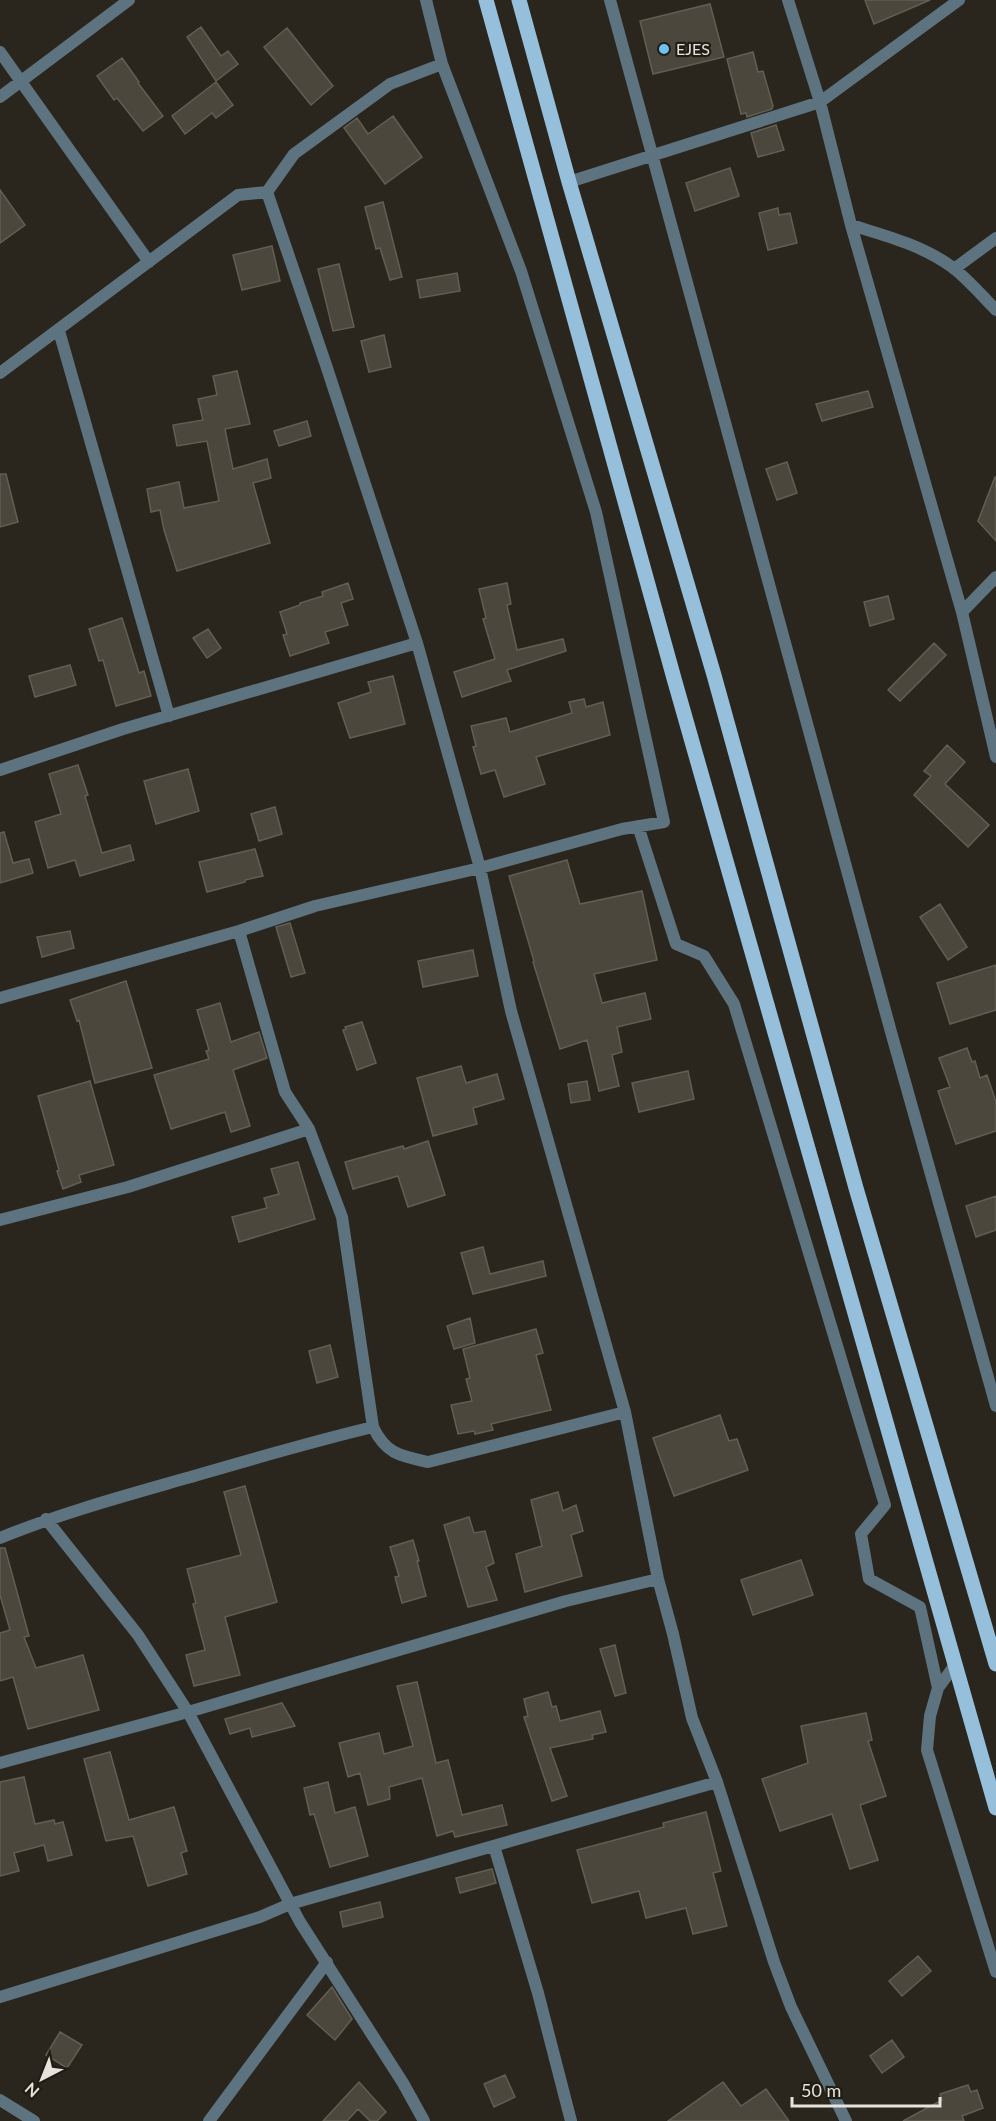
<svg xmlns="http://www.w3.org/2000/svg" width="996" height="2121" font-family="Lato,sans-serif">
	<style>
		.building { fill: #4b473d; stroke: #625e53; stroke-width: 1.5 }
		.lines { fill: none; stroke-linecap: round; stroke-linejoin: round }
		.minor { stroke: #5e7380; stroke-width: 12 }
		.primary { stroke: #95bfda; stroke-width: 15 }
		.poi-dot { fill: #6ec2f3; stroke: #201d14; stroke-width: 2 }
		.labels { text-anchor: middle; stroke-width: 4.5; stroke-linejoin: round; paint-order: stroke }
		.poi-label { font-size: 16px; fill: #e5e3dc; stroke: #201d14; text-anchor: start }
	</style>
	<rect width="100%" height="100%" fill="#2a261d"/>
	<path class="building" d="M 865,0 L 930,0 L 874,24 Z
		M 710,4 L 724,57 L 653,74 L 640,21 Z
		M 201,27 L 221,56 L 228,51 L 238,64 L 216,81 L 187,37 Z
		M 287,28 L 333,86 L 311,105 L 264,47 Z
		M 753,52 L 758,72 L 763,71 L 773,106 L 772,109 L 747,117 L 746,113 L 741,114 L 727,59 Z
		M 122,58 L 139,82 L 138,83 L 163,116 L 143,131 L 117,98 L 114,100 L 97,76 Z
		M 216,82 L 233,105 L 216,118 L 212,113 L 185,134 L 172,116 Z
		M 393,116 L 422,157 L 385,184 L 344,128 L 357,118 L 368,134 Z
		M 776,125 L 784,150 L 758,157 L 751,133 Z
		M 730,168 L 739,196 L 695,211 L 686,183 Z
		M 0,190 L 25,225 L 0,243 Z
		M 383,202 L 402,277 L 390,280 L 380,248 L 376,249 L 365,207 Z
		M 778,208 L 779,215 L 790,213 L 797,243 L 768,250 L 759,213 Z
		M 272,246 L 280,281 L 242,290 L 233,255 Z
		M 339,264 L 354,327 L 333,331 L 318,269 Z
		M 457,273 L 460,291 L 420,298 L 417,280 Z
		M 384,335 L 391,367 L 369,372 L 361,341 Z
		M 237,371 L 250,424 L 225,429 L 233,469 L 267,459 L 271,478 L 253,483 L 270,543 L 177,571 L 164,530 L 160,510 L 151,512 L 147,489 L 179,482 L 184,508 L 219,501 L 207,441 L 177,446 L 173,425 L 203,420 L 198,399 L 217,395 L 213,376 Z
		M 868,391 L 873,407 L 822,421 L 816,404 Z
		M 307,421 L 311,436 L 279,446 L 274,431 Z
		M 787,462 L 797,493 L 777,500 L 766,469 Z
		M 0,474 L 6,474 L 18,522 L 0,527 Z
		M 995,477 L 996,477 L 996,541 L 978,521 Z
		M 348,583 L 353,599 L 341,603 L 348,625 L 325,632 L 329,643 L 290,656 L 283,635 L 287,634 L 280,612 L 300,605 L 300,603 L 323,596 L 322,592 Z
		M 507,583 L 511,604 L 507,605 L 517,650 L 563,639 L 566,651 L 507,670 L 511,681 L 462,697 L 454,672 L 495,659 L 483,619 L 486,618 L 479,589 Z
		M 888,596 L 894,619 L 870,626 L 864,602 Z
		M 122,618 L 139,673 L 144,671 L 151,696 L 116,706 L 103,660 L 99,661 L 89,629 Z
		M 208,629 L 221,648 L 207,658 L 193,638 Z
		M 934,643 L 946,655 L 900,701 L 888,690 Z
		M 70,665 L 76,685 L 35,697 L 29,676 Z
		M 393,676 L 405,724 L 350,738 L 338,703 L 371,692 L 368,682 Z
		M 584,699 L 586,707 L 603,702 L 610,735 L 536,757 L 545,784 L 504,797 L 495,770 L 481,774 L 473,747 L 476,746 L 471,726 L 506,718 L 510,732 L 572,713 L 569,702 Z
		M 947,745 L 965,762 L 945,784 L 989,825 L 968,847 L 914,795 L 931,776 L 924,771 Z
		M 78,765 L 88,795 L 85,796 L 102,853 L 130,845 L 134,860 L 80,876 L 75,860 L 48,868 L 35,822 L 61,814 L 49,774 Z
		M 188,769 L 199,811 L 156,824 L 144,781 Z
		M 275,807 L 282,834 L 259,841 L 251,814 Z
		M 4,832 L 13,863 L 29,859 L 33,873 L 0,883 L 0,833 Z
		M 255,849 L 263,876 L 245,880 L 245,882 L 207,892 L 199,862 Z
		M 567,860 L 580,904 L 642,891 L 657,960 L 594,974 L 602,1003 L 645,993 L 651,1019 L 617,1027 L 622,1052 L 612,1055 L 619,1086 L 599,1091 L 587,1040 L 560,1049 L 533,962 L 534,961 L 509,876 Z
		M 940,904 L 967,947 L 948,960 L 920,917 Z
		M 290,923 L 305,973 L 291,977 L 276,927 Z
		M 70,931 L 74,948 L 42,957 L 37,937 Z
		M 473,950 L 478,976 L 423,987 L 418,961 Z
		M 996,965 L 996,1010 L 950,1024 L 937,983 Z
		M 126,981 L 152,1068 L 95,1083 L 79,1020 L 77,1021 L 70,1000 Z
		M 220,1003 L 231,1042 L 259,1032 L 267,1058 L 233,1070 L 250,1126 L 231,1132 L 225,1112 L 171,1129 L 154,1075 L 209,1059 L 206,1051 L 209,1050 L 197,1010 Z
		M 362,1022 L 376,1063 L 357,1070 L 343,1030 L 346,1029 L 345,1027 Z
		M 967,1048 L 972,1062 L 975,1061 L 980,1078 L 987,1075 L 996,1102 L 996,1131 L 956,1144 L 938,1091 L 950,1087 L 939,1058 Z
		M 461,1066 L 466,1083 L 497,1074 L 504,1099 L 473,1108 L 477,1124 L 433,1136 L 417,1078 Z
		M 688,1071 L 694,1099 L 639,1112 L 632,1083 Z
		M 90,1081 L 114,1165 L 79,1175 L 81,1182 L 63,1189 L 57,1171 L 59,1170 L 38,1096 Z
		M 587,1081 L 590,1100 L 571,1103 L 568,1084 Z
		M 428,1141 L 445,1195 L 408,1207 L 398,1176 L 353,1189 L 345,1162 L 403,1146 L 404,1149 Z
		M 298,1162 L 315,1219 L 239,1242 L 232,1217 L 267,1208 L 264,1198 L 279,1194 L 271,1169 Z
		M 996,1196 L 996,1230 L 976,1237 L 966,1206 Z
		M 483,1247 L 490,1274 L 543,1261 L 546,1276 L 473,1294 L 461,1253 Z
		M 470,1318 L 475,1343 L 454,1349 L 447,1326 Z
		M 536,1329 L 543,1353 L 536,1355 L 551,1410 L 491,1424 L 493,1430 L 475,1434 L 474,1431 L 458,1434 L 451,1405 L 472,1401 L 466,1379 L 470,1378 L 463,1349 Z
		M 330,1345 L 338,1377 L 317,1383 L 309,1351 Z
		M 720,1415 L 729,1441 L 737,1439 L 748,1470 L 674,1496 L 653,1438 Z
		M 245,1486 L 277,1602 L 225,1617 L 240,1675 L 194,1686 L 186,1655 L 205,1650 L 193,1604 L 196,1603 L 187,1569 L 241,1555 L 224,1492 Z
		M 558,1492 L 563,1511 L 576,1505 L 583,1531 L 571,1535 L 582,1576 L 525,1592 L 516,1554 L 542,1546 L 531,1500 Z
		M 469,1517 L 474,1533 L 485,1531 L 494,1563 L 486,1567 L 497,1600 L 468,1607 L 444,1525 Z
		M 413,1540 L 419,1561 L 417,1561 L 426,1596 L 402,1603 L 395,1577 L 399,1576 L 390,1547 Z
		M 0,1548 L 5,1548 L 29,1636 L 24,1637 L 36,1668 L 83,1655 L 99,1710 L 28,1729 L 13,1677 L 0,1681 L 0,1633 L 10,1630 L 0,1595 Z
		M 801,1560 L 813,1595 L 753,1615 L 741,1580 Z
		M 615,1645 L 626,1693 L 615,1696 L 600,1649 Z
		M 417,1682 L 436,1763 L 448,1760 L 462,1815 L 502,1805 L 507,1825 L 455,1837 L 453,1831 L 437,1836 L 422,1778 L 389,1787 L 390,1799 L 368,1805 L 360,1773 L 348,1777 L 339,1743 L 379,1733 L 384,1754 L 413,1746 L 397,1686 Z
		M 548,1692 L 552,1707 L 556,1706 L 560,1721 L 600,1711 L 606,1732 L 592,1735 L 593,1739 L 550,1748 L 567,1796 L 552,1801 L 524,1717 L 528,1716 L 524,1699 Z
		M 282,1703 L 295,1726 L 252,1737 L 250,1728 L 230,1734 L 225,1719 Z
		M 866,1713 L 872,1740 L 868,1741 L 886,1796 L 860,1805 L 878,1860 L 850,1869 L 832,1814 L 780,1831 L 762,1779 L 808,1763 L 801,1726 Z
		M 110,1752 L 129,1820 L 174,1807 L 187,1851 L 181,1853 L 187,1874 L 148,1886 L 133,1836 L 106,1841 L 84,1759 Z
		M 24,1777 L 35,1824 L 54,1820 L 55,1824 L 63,1822 L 72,1855 L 48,1861 L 44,1845 L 14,1853 L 19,1871 L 0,1876 L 0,1782 Z
		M 328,1782 L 335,1813 L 355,1807 L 368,1856 L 330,1867 L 314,1814 L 310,1815 L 304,1788 Z
		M 706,1812 L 721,1871 L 713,1873 L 727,1926 L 693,1934 L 686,1908 L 646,1918 L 639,1891 L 592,1903 L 577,1850 L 664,1827 L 663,1823 Z
		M 492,1869 L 496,1883 L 460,1893 L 456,1878 Z
		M 380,1902 L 383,1917 L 343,1927 L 340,1912 Z
		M 918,1956 L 931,1971 L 902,1996 L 889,1981 Z
		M 332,1987 L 352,2019 L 335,2040 L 307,2015 Z
		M 60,2032 L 82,2045 L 67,2068 L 46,2055 Z
		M 892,2040 L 904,2057 L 882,2073 L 870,2056 Z
		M 505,2075 L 515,2097 L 494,2107 L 484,2084 Z
		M 359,2082 L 386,2112 L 377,2121 L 370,2121 L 358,2109 L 347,2121 L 323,2121 Z
		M 723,2082 L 741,2106 L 766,2089 L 789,2121 L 668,2121 Z
		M 968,2085 L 971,2092 L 977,2090 L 983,2108 L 962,2116 L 964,2121 L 903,2121 L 942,2100 L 940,2094 Z"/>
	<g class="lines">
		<path class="minor" d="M 610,0 L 891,1032 L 996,1406
			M 788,0 L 820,102 L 851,225 L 962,612 L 996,757
			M 0,52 L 149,262
			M 0,97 L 129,0
			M 569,182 L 820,102 L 959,0
			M 267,192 L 326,365 L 417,643 L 480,868 L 511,1011 L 625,1412 L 658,1579 L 673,1634 L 692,1718 L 717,1782 L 774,1962 L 791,2007 L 846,2121
			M 267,192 L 294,154 L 390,84 L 442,64
			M 851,225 C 886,236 922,245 952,267 C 968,279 982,296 996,310
			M 954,269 L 996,238
			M 59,331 L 169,716
			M 0,373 L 238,195 L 267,192
			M 962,612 L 996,577
			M 0,770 L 123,729 L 417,643
			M 638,826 L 676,944 L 704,956 L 734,1004 L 885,1505 L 861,1534 L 869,1579 L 920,1607 L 938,1688
			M 239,931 L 285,1092 L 309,1129 L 342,1217 L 373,1427 C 386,1454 400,1456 428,1462 L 625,1412
			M 0,998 L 239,931 L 315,906 L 480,868 L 622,829 L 664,822 L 596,512 L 521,271 L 442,64 L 426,0
			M 0,1220 L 128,1187 L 309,1129
			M 46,1519 L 138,1635 L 188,1712 L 300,1922 L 403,2083 L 424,2121
			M 0,1538 C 61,1513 124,1496 187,1478 C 249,1460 310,1442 373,1427
			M 955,1665 L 938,1688 L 930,1716 L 927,1750 L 996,1972
			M 0,1763 L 188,1712 L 566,1601 L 658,1579
			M 494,1846 L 538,1993 L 571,2121
			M 0,1997 L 260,1917 L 290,1904 L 717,1782
			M 0,2100 L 34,2121
			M 209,2121 L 327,1962"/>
		<path class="primary" d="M 486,0 L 675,682 L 996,1808
			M 519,0 L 569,182 L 714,675 L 856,1188 L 996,1664"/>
	</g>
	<circle class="poi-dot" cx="664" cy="49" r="6"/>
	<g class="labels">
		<g class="poi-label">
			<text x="676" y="55">EJES</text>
		</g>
	</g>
	<g transform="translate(42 2079) rotate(222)" stroke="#201d14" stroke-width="4.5" paint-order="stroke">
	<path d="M0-4.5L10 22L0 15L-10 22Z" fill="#e5e3dc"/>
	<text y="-9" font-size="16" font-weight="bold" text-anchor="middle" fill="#e5e3dc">N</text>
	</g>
	<path d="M792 2097v9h148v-9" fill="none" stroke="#e5e3dc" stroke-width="3"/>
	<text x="801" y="2097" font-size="18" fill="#e5e3dc" stroke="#201d14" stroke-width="4.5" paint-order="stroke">50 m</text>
</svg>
